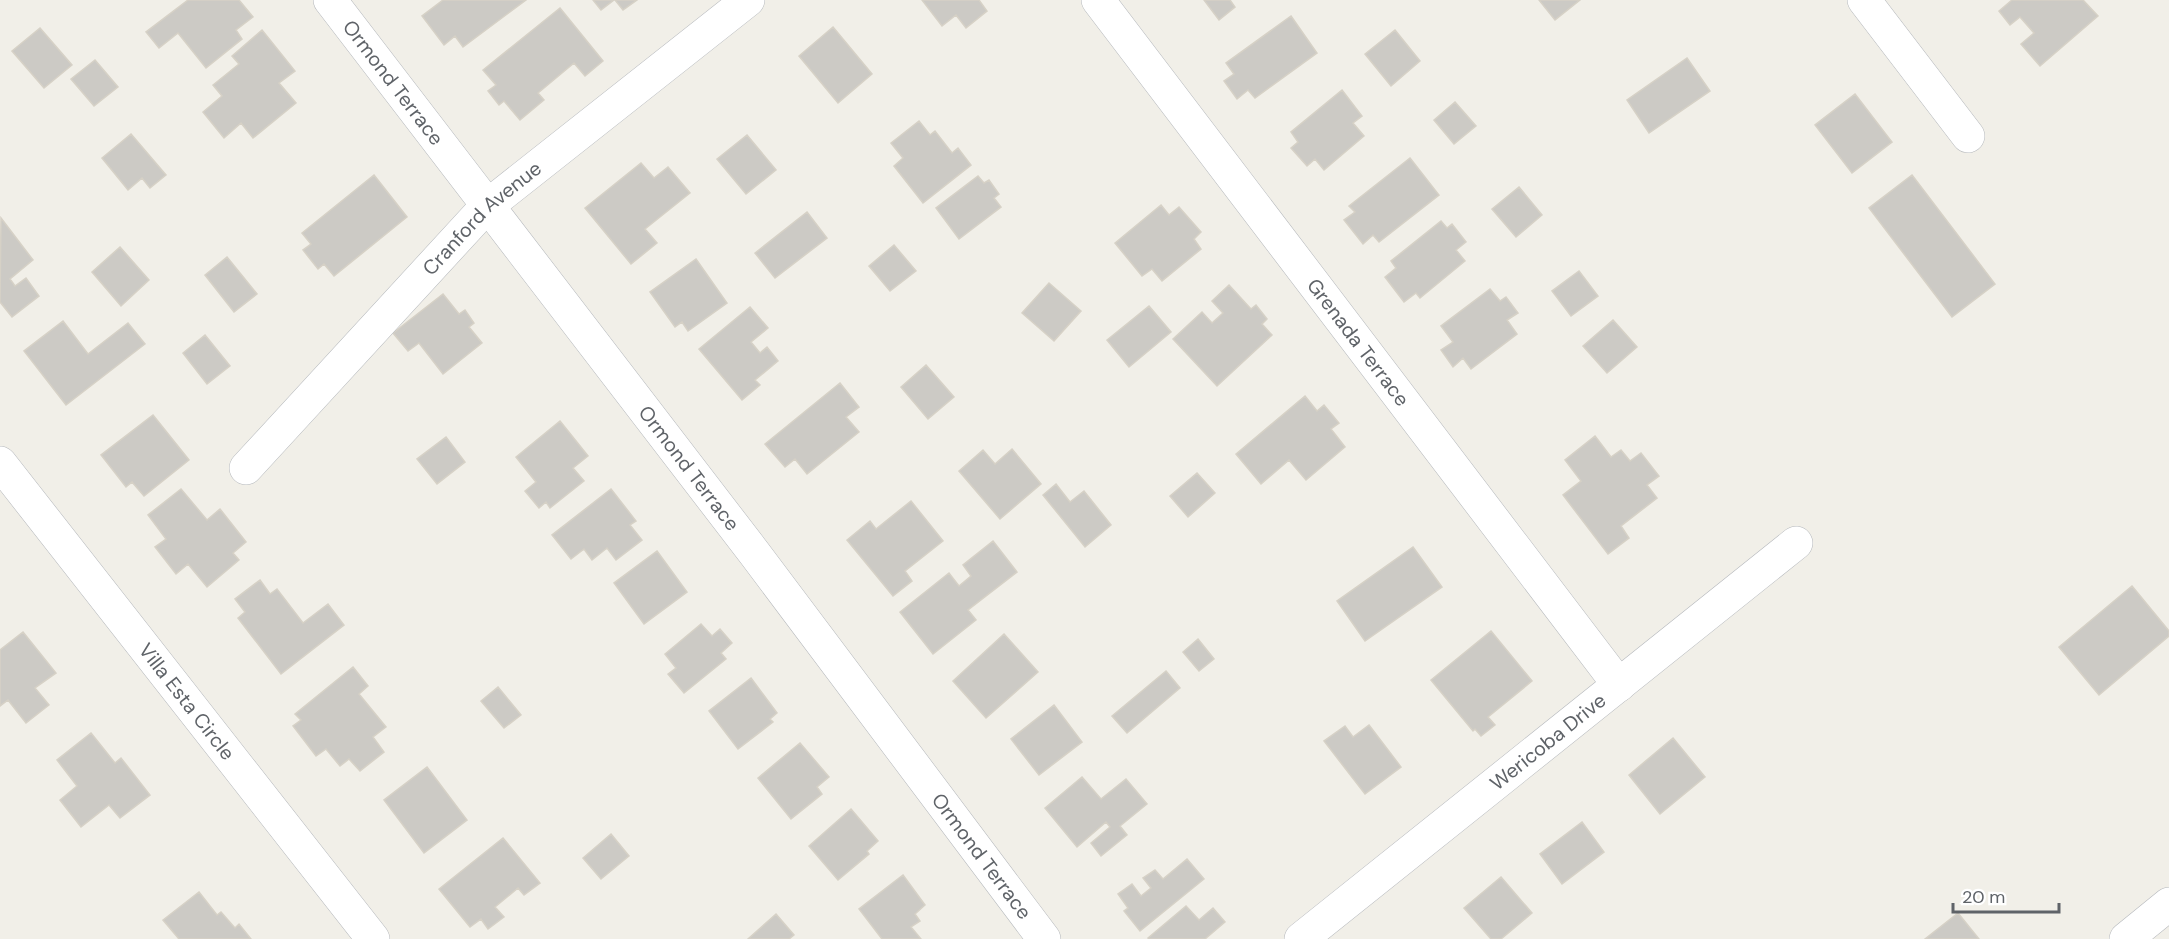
<svg xmlns="http://www.w3.org/2000/svg" width="2169" height="939" font-family="'DM Sans',sans-serif">
	<style>
		.building { fill: #cccac5; stroke: #d6d1c6; stroke-width: 1.5 }
		.lines { fill: none; stroke-linecap: round; stroke-linejoin: round }
		.minor-casing { stroke: #b5b8bc; stroke-width: 34 }
		.minor { stroke: #fff; stroke-width: 33 }
		.labels { text-anchor: middle; stroke-width: 4.5; stroke-linejoin: round; paint-order: stroke }
		.street-label { font-size: 20px; fill: #5f6368; stroke: #fff }
	</style>
	<rect width="100%" height="100%" fill="#f1efe8"/>
	<path class="building" d="M 188,0 L 239,0 L 253,17 L 236,30 L 242,39 L 206,68 L 178,33 L 159,48 L 146,32 Z
		M 443,0 L 526,0 L 463,47 L 455,36 L 444,45 L 422,16 Z
		M 593,0 L 614,0 L 601,10 Z
		M 615,0 L 637,0 L 623,10 Z
		M 922,0 L 979,0 L 987,11 L 966,28 L 956,15 L 942,26 Z
		M 1204,0 L 1230,0 L 1235,7 L 1219,20 Z
		M 1539,0 L 1580,0 L 1555,20 Z
		M 2012,0 L 2083,0 L 2098,16 L 2040,66 L 2021,44 L 2034,33 L 2020,17 L 2010,25 L 1999,11 Z
		M 560,8 L 603,61 L 585,76 L 574,63 L 538,93 L 544,100 L 520,120 L 504,101 L 499,105 L 488,91 L 496,85 L 483,70 Z
		M 1291,16 L 1317,53 L 1255,98 L 1248,90 L 1237,99 L 1224,81 L 1234,74 L 1226,63 Z
		M 833,27 L 872,74 L 838,103 L 799,56 Z
		M 40,28 L 72,65 L 44,88 L 12,51 Z
		M 262,30 L 295,71 L 279,83 L 296,103 L 253,138 L 241,123 L 224,138 L 203,112 L 222,96 L 213,85 L 239,64 L 232,56 Z
		M 1395,30 L 1420,61 L 1391,86 L 1365,54 Z
		M 1687,58 L 1710,91 L 1649,133 L 1627,100 Z
		M 95,60 L 118,87 L 94,106 L 71,79 Z
		M 1342,90 L 1362,116 L 1353,123 L 1364,136 L 1324,170 L 1315,159 L 1307,166 L 1291,148 L 1298,142 L 1291,132 Z
		M 1855,94 L 1892,142 L 1852,173 L 1815,125 Z
		M 1455,102 L 1476,126 L 1454,144 L 1434,120 Z
		M 919,121 L 930,135 L 935,131 L 952,153 L 958,148 L 971,165 L 923,203 L 894,166 L 903,158 L 891,143 Z
		M 131,134 L 166,175 L 150,188 L 142,178 L 128,190 L 102,158 Z
		M 747,135 L 776,170 L 746,194 L 717,159 Z
		M 1410,158 L 1439,195 L 1379,242 L 1373,235 L 1363,244 L 1344,220 L 1355,212 L 1349,206 Z
		M 641,163 L 654,178 L 668,167 L 690,193 L 645,229 L 657,243 L 631,264 L 585,208 Z
		M 374,175 L 407,217 L 334,276 L 324,264 L 318,269 L 303,250 L 311,244 L 302,233 Z
		M 1912,175 L 1995,284 L 1952,317 L 1869,208 Z
		M 978,176 L 984,183 L 989,180 L 999,194 L 994,198 L 1001,207 L 959,239 L 936,208 Z
		M 1519,187 L 1542,215 L 1516,237 L 1492,209 Z
		M 1161,205 L 1169,215 L 1179,207 L 1201,232 L 1194,239 L 1201,249 L 1162,281 L 1152,269 L 1142,276 L 1115,243 Z
		M 807,212 L 827,238 L 775,278 L 755,253 Z
		M 1,218 L 33,260 L 10,279 L 15,286 L 26,278 L 39,296 L 12,317 L 0,302 Z
		M 1441,221 L 1447,228 L 1452,224 L 1466,242 L 1456,250 L 1465,261 L 1420,298 L 1416,293 L 1404,302 L 1385,277 L 1396,268 L 1391,261 Z
		M 894,245 L 916,271 L 890,291 L 869,266 Z
		M 120,247 L 149,280 L 121,306 L 92,272 Z
		M 227,257 L 257,294 L 234,312 L 205,275 Z
		M 696,259 L 727,303 L 688,331 L 682,322 L 675,327 L 650,292 Z
		M 1579,271 L 1598,296 L 1571,316 L 1552,291 Z
		M 1049,283 L 1081,311 L 1054,341 L 1022,313 Z
		M 1229,285 L 1251,309 L 1256,305 L 1267,319 L 1262,324 L 1272,335 L 1217,386 L 1173,339 L 1202,312 L 1212,323 L 1223,313 L 1212,301 Z
		M 1490,289 L 1500,301 L 1506,297 L 1518,313 L 1507,320 L 1517,334 L 1471,369 L 1463,358 L 1453,367 L 1441,350 L 1453,342 L 1441,326 Z
		M 443,294 L 459,314 L 465,310 L 474,323 L 469,327 L 482,343 L 443,374 L 419,343 L 408,351 L 393,333 Z
		M 1149,306 L 1171,332 L 1129,367 L 1107,340 Z
		M 750,307 L 768,328 L 751,342 L 760,353 L 767,347 L 778,361 L 755,380 L 760,385 L 742,400 L 699,349 Z
		M 1613,320 L 1637,347 L 1607,373 L 1583,346 Z
		M 63,321 L 88,354 L 128,323 L 145,344 L 66,405 L 24,351 Z
		M 205,335 L 230,366 L 207,384 L 183,353 Z
		M 926,365 L 954,397 L 928,419 L 901,387 Z
		M 840,383 L 859,407 L 846,417 L 859,432 L 807,474 L 795,459 L 785,467 L 765,444 Z
		M 1305,396 L 1317,411 L 1324,405 L 1339,423 L 1331,429 L 1345,447 L 1306,480 L 1289,460 L 1261,484 L 1236,454 Z
		M 153,415 L 189,460 L 144,496 L 132,482 L 126,487 L 101,455 Z
		M 560,421 L 588,456 L 573,468 L 584,481 L 550,508 L 546,502 L 539,508 L 525,491 L 536,482 L 516,457 Z
		M 1595,436 L 1611,457 L 1621,450 L 1630,461 L 1641,453 L 1659,476 L 1647,485 L 1657,498 L 1621,526 L 1629,538 L 1608,554 L 1563,495 L 1581,481 L 1565,460 Z
		M 446,437 L 465,462 L 437,484 L 417,459 Z
		M 1012,449 L 1041,484 L 1000,519 L 959,471 L 983,450 L 995,464 Z
		M 1197,473 L 1215,493 L 1188,517 L 1170,496 Z
		M 1056,484 L 1070,502 L 1084,491 L 1111,525 L 1085,547 L 1043,495 Z
		M 181,489 L 207,520 L 220,509 L 246,542 L 233,553 L 239,560 L 207,587 L 188,564 L 176,574 L 155,547 L 166,539 L 148,515 Z
		M 611,489 L 636,521 L 630,525 L 642,540 L 616,560 L 607,548 L 592,560 L 584,549 L 571,559 L 552,535 Z
		M 911,501 L 943,541 L 905,571 L 912,581 L 893,596 L 847,540 L 870,521 L 876,529 Z
		M 993,541 L 1017,572 L 968,610 L 976,620 L 933,654 L 900,612 L 949,573 L 959,586 L 971,576 L 963,565 Z
		M 1413,547 L 1442,587 L 1365,641 L 1337,601 Z
		M 657,551 L 687,592 L 644,624 L 614,583 Z
		M 260,580 L 270,594 L 277,589 L 303,623 L 328,604 L 344,625 L 281,674 L 238,618 L 245,612 L 235,599 Z
		M 2132,586 L 2169,631 L 2169,636 L 2099,695 L 2059,647 Z
		M 701,624 L 712,636 L 720,629 L 732,643 L 721,653 L 726,659 L 684,693 L 668,674 L 676,668 L 665,654 Z
		M 1491,631 L 1532,681 L 1488,717 L 1495,725 L 1481,736 L 1475,729 L 1473,731 L 1431,680 Z
		M 23,632 L 56,673 L 35,688 L 49,705 L 26,723 L 8,700 L 0,706 L 0,650 Z
		M 1004,634 L 1038,672 L 986,718 L 953,681 Z
		M 1198,639 L 1214,659 L 1199,671 L 1183,652 Z
		M 353,667 L 368,686 L 359,694 L 386,727 L 373,737 L 384,752 L 360,771 L 349,759 L 340,766 L 326,749 L 316,756 L 293,726 L 301,720 L 295,714 Z
		M 1166,671 L 1180,688 L 1127,733 L 1112,716 Z
		M 751,678 L 777,713 L 770,719 L 773,722 L 738,749 L 709,711 Z
		M 498,687 L 521,715 L 504,728 L 481,701 Z
		M 1054,705 L 1082,742 L 1039,775 L 1011,739 Z
		M 1369,725 L 1401,767 L 1365,794 L 1324,741 L 1345,726 L 1353,737 Z
		M 91,733 L 115,763 L 121,758 L 150,795 L 120,818 L 109,805 L 81,827 L 60,800 L 77,786 L 57,760 Z
		M 1673,738 L 1705,777 L 1660,814 L 1629,775 Z
		M 800,743 L 829,777 L 817,787 L 822,794 L 791,819 L 758,778 Z
		M 427,767 L 467,820 L 424,853 L 384,800 Z
		M 1082,777 L 1101,799 L 1126,779 L 1147,804 L 1120,826 L 1127,835 L 1101,856 L 1091,843 L 1110,827 L 1106,822 L 1077,847 L 1045,808 Z
		M 851,809 L 878,841 L 867,851 L 869,854 L 838,880 L 809,846 Z
		M 1582,822 L 1604,852 L 1562,884 L 1540,854 Z
		M 611,834 L 629,856 L 601,879 L 583,858 Z
		M 503,838 L 540,883 L 524,895 L 518,888 L 495,907 L 504,917 L 488,929 L 481,919 L 470,927 L 439,889 Z
		M 1187,859 L 1204,879 L 1140,931 L 1124,911 L 1128,908 L 1118,894 L 1132,884 L 1141,896 L 1151,888 L 1143,878 L 1155,870 L 1163,879 Z
		M 903,875 L 925,905 L 915,914 L 920,921 L 911,927 L 921,939 L 882,939 L 859,909 Z
		M 1501,877 L 1532,913 L 1501,939 L 1491,939 L 1464,908 Z
		M 199,892 L 217,915 L 221,912 L 235,928 L 239,924 L 251,939 L 179,939 L 163,920 Z
		M 1186,906 L 1199,920 L 1213,908 L 1225,922 L 1205,939 L 1149,939 L 1148,938 Z
		M 1958,913 L 1979,939 L 1925,939 Z
		M 776,914 L 794,935 L 789,939 L 748,939 Z"/>
	<g class="lines">
		<g class="minor-casing">
			<g id="minor">
				<path id="s1" d="M 330,0 L 755,554 L 1044,939"/>
				<path id="s2" d="M 1098,0 L 1619,685"/>
				<path d="M 1864,0 L 1968,136"/>
				<path id="s3" d="M 0,463 L 373,939"/>
				<path id="s4" d="M 246,468 L 486,207 L 748,0"/>
				<path id="s5" d="M 1301,939 L 1796,543"/>
				<path d="M 2126,939 L 2169,904"/>
			</g>
		</g>
		<use href="#minor" class="minor"/>
	</g>
	<g class="labels">
		<g class="street-label">
			<text dy="7" stroke="none"><textPath href="#s1" startOffset="104">Ormond Terrace</textPath></text>
			<text dy="7" stroke="none"><textPath href="#s4" startOffset="344">Cranford Avenue</textPath></text>
			<text dy="7" stroke="none"><textPath href="#s2" startOffset="430">Grenada Terrace</textPath></text>
			<text dy="7" stroke="none"><textPath href="#s1" startOffset="590">Ormond Terrace</textPath></text>
			<text dy="7" stroke="none"><textPath href="#s3" startOffset="303">Villa Esta Circle</textPath></text>
			<text dy="7" stroke="none"><textPath href="#s5" startOffset="316">Wericoba Drive</textPath></text>
			<text dy="7" stroke="none"><textPath href="#s1" startOffset="1076">Ormond Terrace</textPath></text>
		</g>
	</g>
	<path d="M1953 903v9h106v-9" fill="none" stroke="#5f6368" stroke-width="3"/>
	<text x="1962" y="903" font-size="18" fill="#5f6368" stroke="#ffffff" stroke-width="4.5" paint-order="stroke">20 m</text>
</svg>
